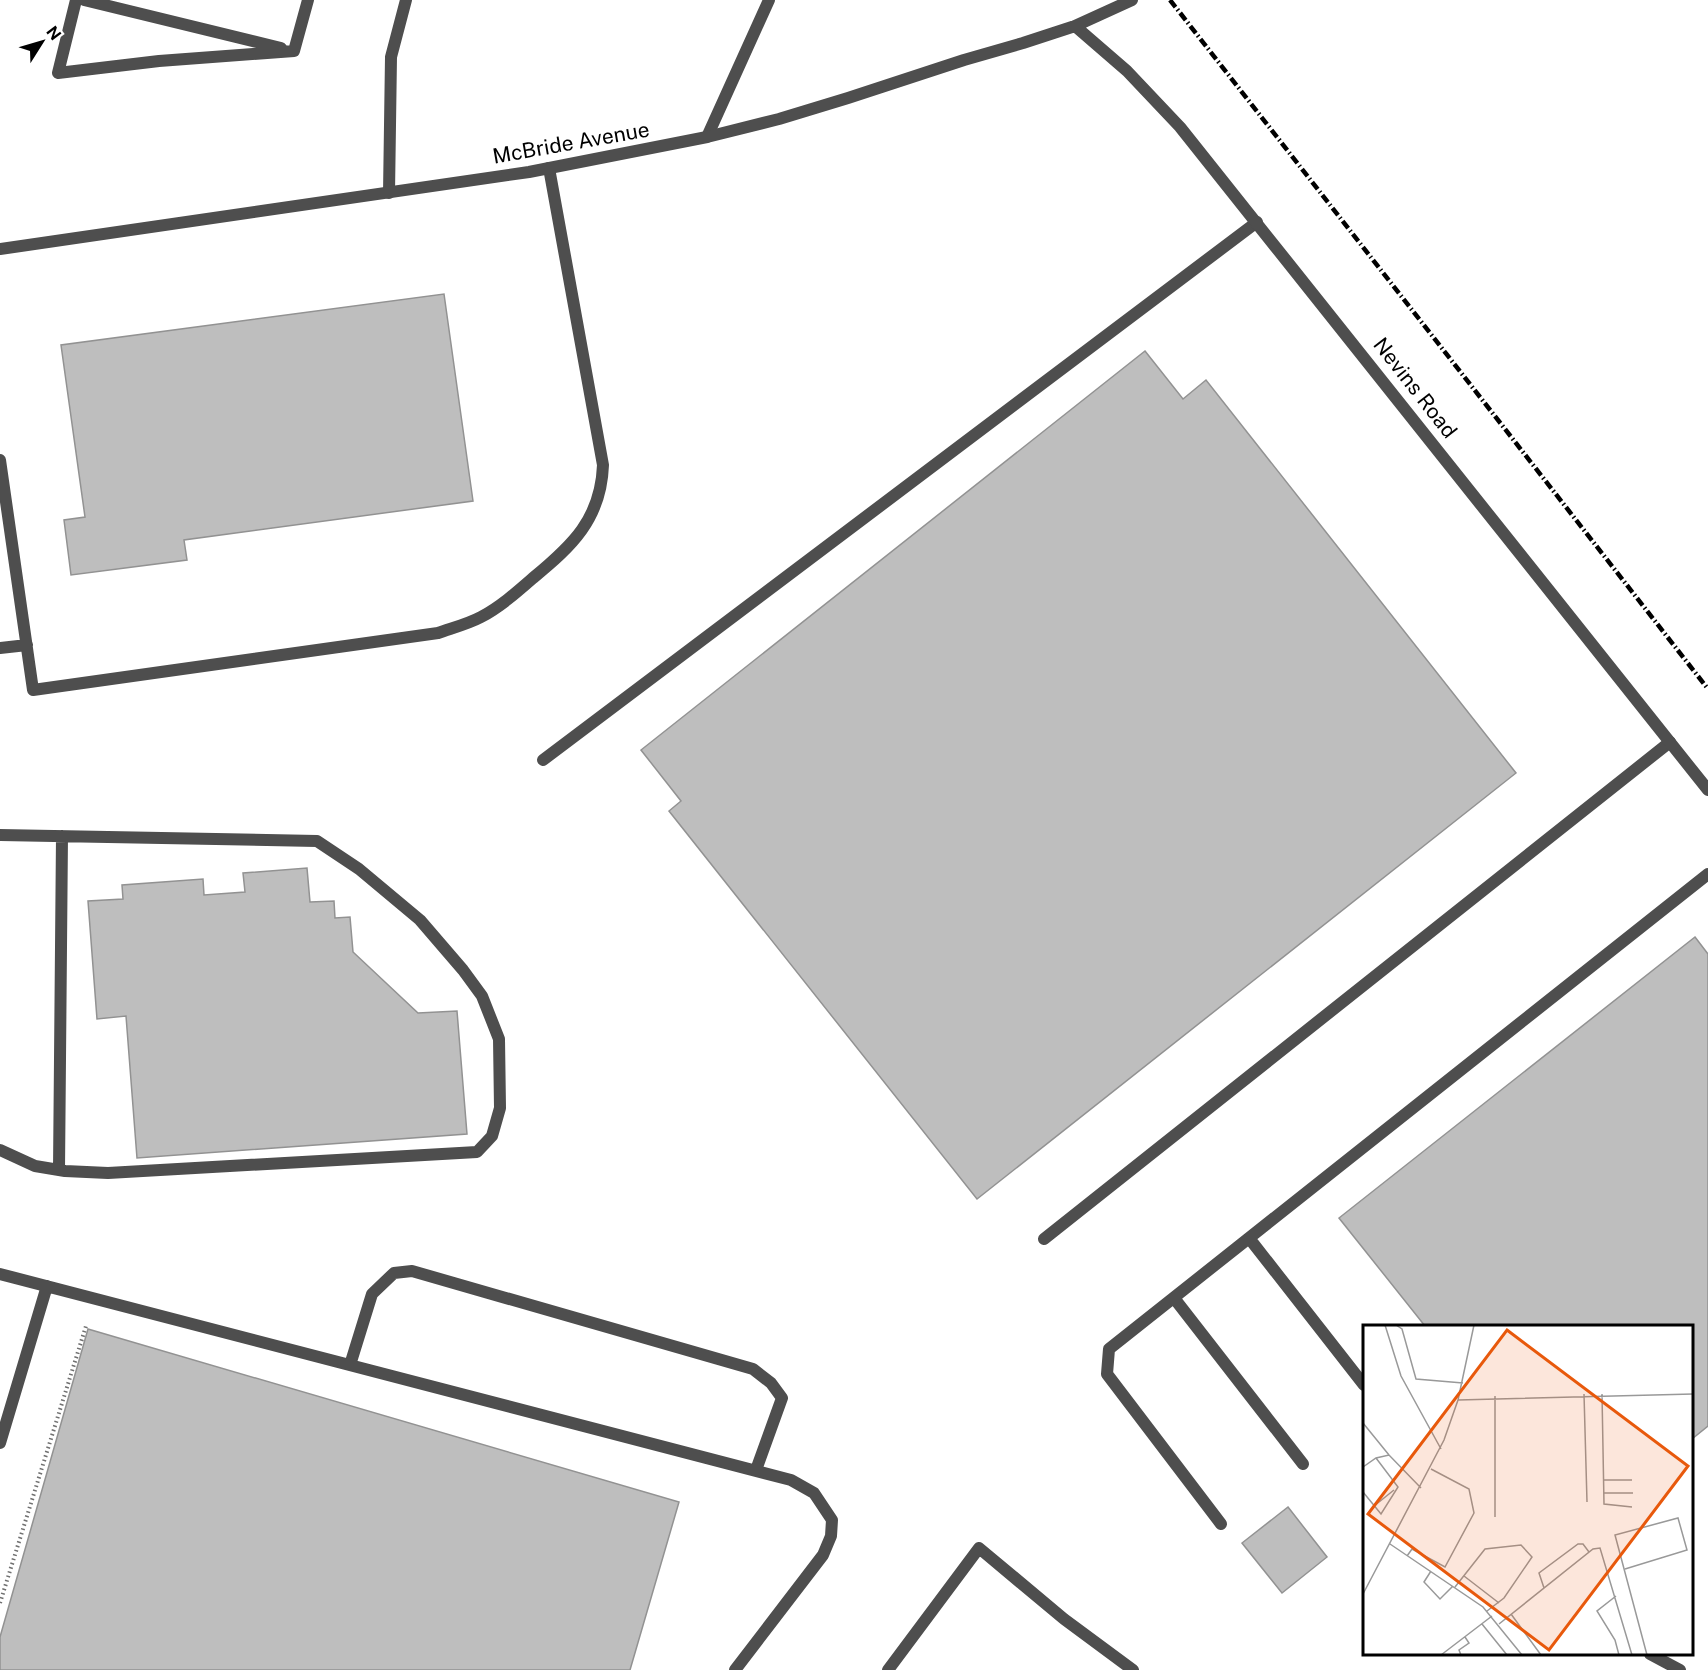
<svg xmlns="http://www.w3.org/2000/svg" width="1708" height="1670" font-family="'Public Sans',sans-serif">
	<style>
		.building { fill: #bebebe; stroke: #929292; stroke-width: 1.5 }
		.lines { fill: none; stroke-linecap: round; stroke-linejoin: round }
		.path { stroke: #707070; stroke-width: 4; stroke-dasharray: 1.5 3; stroke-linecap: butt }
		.service { stroke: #4e4e4e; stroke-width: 12 }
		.minor { stroke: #4e4e4e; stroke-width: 12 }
		.rail { stroke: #000; stroke-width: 4.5; stroke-dasharray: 9 3 1.5 3; stroke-linecap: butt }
		.labels { text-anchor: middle; stroke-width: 4.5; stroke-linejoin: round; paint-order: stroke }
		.street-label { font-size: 21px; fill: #000; stroke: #fff }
		.inset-road { fill: none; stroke: #999; stroke-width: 1.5 }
		.view { fill: #e8590c; fill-opacity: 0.15; stroke: #e8590c; stroke-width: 3 }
		.inset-edge { fill: none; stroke: #000; stroke-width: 3 }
	</style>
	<rect width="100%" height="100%" fill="#fff"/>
	<path class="building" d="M 444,294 L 473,501 L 184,540 L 187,560 L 71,575 L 64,520 L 85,517 L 61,345 Z
		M 1145,351 L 1183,399 L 1206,380 L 1516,773 L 977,1199 L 669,811 L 681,801 L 641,750 Z
		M 307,868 L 310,902 L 334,901 L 335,918 L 350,917 L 353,952 L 418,1013 L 457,1011 L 467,1134 L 137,1158 L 126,1016 L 97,1019 L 88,901 L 123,899 L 122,885 L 203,879 L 204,895 L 245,892 L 243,873 Z
		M 1695,937 L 1708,954 L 1708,1426 L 1692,1439 L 1692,1326 L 1425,1326 L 1339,1218 Z
		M 88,1329 L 679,1502 L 630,1670 L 0,1670 L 0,1637 Z
		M 1288,1507 L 1327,1557 L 1282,1593 L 1242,1543 Z"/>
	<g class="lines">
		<path class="path" d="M 0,1603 L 86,1326"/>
		<path class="service" d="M 76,0 L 58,73 L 159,61 L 294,51 L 308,0
			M 84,0 L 281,48
			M 707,137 L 769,0
			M 389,193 L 391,57 L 406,0
			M 0,460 L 33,690 L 438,633 C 452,628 468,624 481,617 C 500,607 517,592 533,578 C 572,546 601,519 603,465 L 549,168
			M 0,648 L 27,645
			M 543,760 L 1257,222
			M 0,835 L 317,841 L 359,869 L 420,920 L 463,970 L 482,996 L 499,1039 L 500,1108 L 492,1136 L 477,1152 L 108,1173 L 65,1171 L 35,1166 L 0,1150
			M 59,1170 L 62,836
			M 1249,1238 L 1364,1385
			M 1044,1239 L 1670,742
			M 0,1274 L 791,1480 L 814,1493 L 832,1520 L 831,1536 L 823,1555 L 735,1670
			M 1174,1298 L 1303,1464
			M 350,1365 L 372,1294 L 394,1273 L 412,1271 L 753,1369 L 771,1383 L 782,1398 L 756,1470
			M 0,1443 L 47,1286
			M 1221,1524 L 1107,1374 L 1109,1349 L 1708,874
			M 1650,1654 L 1680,1670
			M 888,1670 L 979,1548 L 1064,1619 L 1133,1670"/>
		<path class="minor" d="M 1075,26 L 1127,71 L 1180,127 L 1708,790
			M 0,249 L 529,172 L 707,137 L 779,119 L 848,98 L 964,60 L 1023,43 L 1075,26 L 1132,0"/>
		<path class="rail" d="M 1170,0 L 1708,689"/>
	</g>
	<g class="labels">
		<g class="street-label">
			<text transform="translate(571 143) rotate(-10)" y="7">McBride Avenue</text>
			<text transform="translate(1415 388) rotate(52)" y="7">Nevins Road</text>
		</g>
	</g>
	<g transform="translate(1363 1325)">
		<rect width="330" height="330" fill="#fff"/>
		<path class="inset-road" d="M 22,0 L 38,51 L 78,124M 33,0 L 39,4 L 53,54 L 100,58M 221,69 L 224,177M 239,69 L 241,179 L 269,182M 132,71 L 132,192M 95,75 L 330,69M 0,98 L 26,130M 0,142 L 13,133 L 26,130 L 58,163M 241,155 L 269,155M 0,167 L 18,189 L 35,162 L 13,133M 241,168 L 270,168M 11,181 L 31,165M 27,219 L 120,282 L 159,330M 44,231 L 49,224 L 82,242 L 111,188 L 106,164 L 68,144M 262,244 L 324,225 L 315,193 L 252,210 L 284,330M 68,246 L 61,257 L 77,274 L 90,261M 101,251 L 136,278M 92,262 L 122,224 L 158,220 L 169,232 L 141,273 L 124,286M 181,263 L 176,248 L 215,219 L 220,219 L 226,227M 0,269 L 81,115 L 95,75 L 111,0M 253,271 L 234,286 L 252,315 L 256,330M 148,289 L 178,330M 119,299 L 144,330M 136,299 L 230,224 L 237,223 L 269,330M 78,330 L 129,291M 98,330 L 96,325 L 106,318 L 102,312"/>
		<path class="view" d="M 144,5 L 325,141 L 186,325 L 5,189 Z"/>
		<rect width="330" height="330" class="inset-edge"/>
	</g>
	<g transform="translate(42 42) rotate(53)" stroke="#ffffff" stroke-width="4.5" paint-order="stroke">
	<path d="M0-4.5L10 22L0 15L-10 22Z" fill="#000000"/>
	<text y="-9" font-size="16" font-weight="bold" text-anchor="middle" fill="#000000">N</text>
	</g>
</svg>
